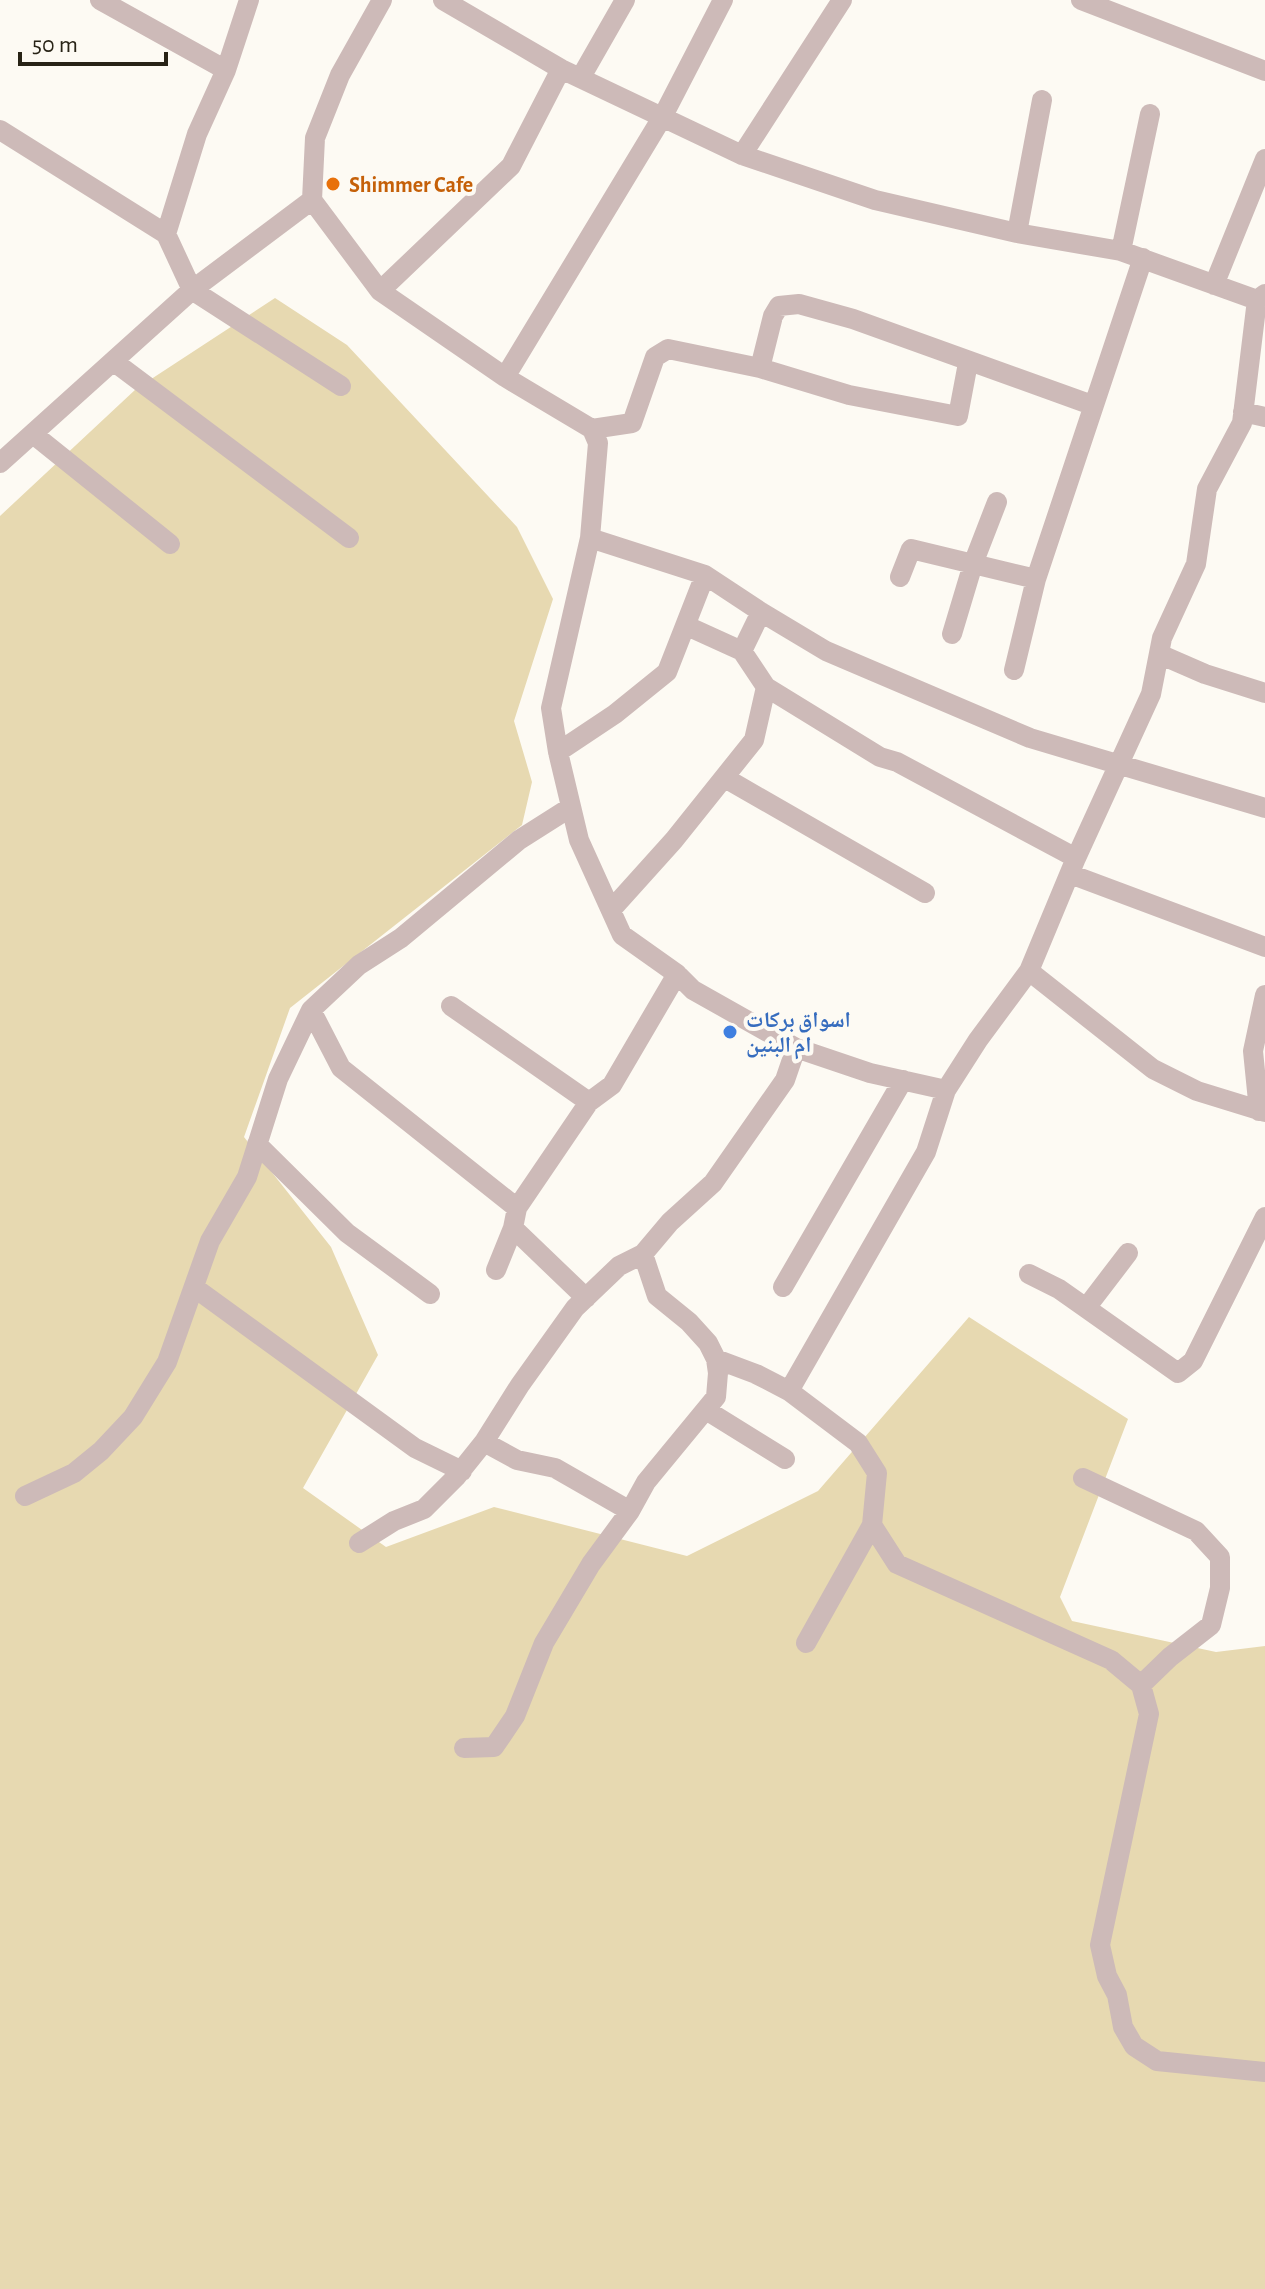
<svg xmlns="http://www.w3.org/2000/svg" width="1265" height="2289" font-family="'Alegreya Sans','Noto Naskh Arabic',sans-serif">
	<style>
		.green { fill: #e7d9b1 }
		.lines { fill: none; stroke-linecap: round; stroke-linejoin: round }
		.street { stroke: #cdbab8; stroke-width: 20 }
		.food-dot { fill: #e8710a; stroke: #fdfaf3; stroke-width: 3 }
		.shop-dot { fill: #3f7fe0; stroke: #fdfaf3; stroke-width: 3 }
		.labels { text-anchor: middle; stroke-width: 8; stroke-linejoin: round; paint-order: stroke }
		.food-label { font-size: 22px; font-weight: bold; fill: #c56008; stroke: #fdfaf3; text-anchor: start }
		.shop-label { font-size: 22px; font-weight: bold; fill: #366cbe; stroke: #fdfaf3; text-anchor: start }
	</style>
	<rect width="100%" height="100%" fill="#fdfaf3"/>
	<path class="green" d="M 275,298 L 347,345 L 517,527 L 553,599 L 514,721 L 532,782 L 522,825 L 290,1008 L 244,1137 L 331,1247 L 378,1355 L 303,1488 L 386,1547 L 494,1507 L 687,1556 L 818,1491 L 969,1317 L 1128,1419 L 1060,1597 L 1072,1621 L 1216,1652 L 1265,1646 L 1265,2289 L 0,2289 L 0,516 L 136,389 Z"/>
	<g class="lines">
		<path class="street" d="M 100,0 L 226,70
			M 382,0 L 340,75 L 315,138 L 312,200 L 380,291 L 505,377 L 592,429 L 598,443 L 590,538 L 551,708 L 558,752 L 579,840 L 622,935 L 677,974 L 693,990 L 796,1048 L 870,1073 L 946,1090
			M 443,0 L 561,69 L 742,155 L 875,200 L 1017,233 L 1121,251 L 1257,300 L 1265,294
			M 1081,0 L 1265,71
			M 581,77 L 625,0
			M 0,130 L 166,234 L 192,290 L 341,386
			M 742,155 L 842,0
			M 1017,233 L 1042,100
			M 166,234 L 197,134 L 226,70 L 249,0
			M 1121,251 L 1150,114
			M 1214,285 L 1265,159
			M 380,291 L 511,166 L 561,69
			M 1257,300 L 1242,423 L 1207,489 L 1196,564 L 1162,638 L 1151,694 L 1076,858 L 1029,971 L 1153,1069 L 1197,1091 L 1265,1112
			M 113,361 L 349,538
			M 760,368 L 773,316 L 779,306 L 799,304 L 853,319 L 1092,405
			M 505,377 L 663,116 L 723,0
			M 1243,412 L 1265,417
			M 592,429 L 632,423 L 655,357 L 668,349 L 760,368 L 849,395 L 958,416 L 968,363
			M 33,434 L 170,544
			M 0,463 L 192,290 L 312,200
			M 590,538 L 705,575 L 761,612 L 826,651 L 1030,738 L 1265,808
			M 900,577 L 911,549 L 1036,579
			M 687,626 L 742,651 L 766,687 L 880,757 L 897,762 L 1076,858
			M 952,634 L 973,564 L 997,502
			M 742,651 L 761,612
			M 1159,654 L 1205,674 L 1265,693
			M 1014,670 L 1036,579 L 1143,258
			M 558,752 L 615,714 L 667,672 L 705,575
			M 725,778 L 925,893
			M 1070,874 L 1265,947
			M 611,910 L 674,840 L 754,740 L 766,687
			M 451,1006 L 589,1102
			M 311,1010 L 341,1068 L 517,1208
			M 1259,1111 L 1253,1051 L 1265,995
			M 257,1144 L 347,1233 L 430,1294
			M 513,1228 L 586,1298
			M 1128,1253 L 1086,1308 L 1178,1373 L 1193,1361 L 1265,1217
			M 496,1270 L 513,1228 L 517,1208 L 589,1102 L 612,1085 L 677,974
			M 1029,1274 L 1059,1289 L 1086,1308
			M 783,1287 L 903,1080
			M 195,1288 L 415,1448 L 462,1471
			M 716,1359 L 756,1374 L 789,1391 L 858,1443 L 877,1473 L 872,1525 L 806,1643
			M 789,1391 L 926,1152 L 946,1090 L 978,1040 L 1029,971
			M 706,1410 L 785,1459
			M 484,1442 L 517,1460 L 555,1468 L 630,1511
			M 1083,1478 L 1196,1531 L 1220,1557 L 1220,1588 L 1211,1625 L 1170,1657 L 1141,1685
			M 25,1496 L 74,1473 L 101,1451 L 133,1417 L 167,1362 L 210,1241 L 247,1177 L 278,1079 L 311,1010 L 359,965 L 401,938 L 519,840 L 571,807
			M 872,1525 L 897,1564 L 1111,1660 L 1141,1685 L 1149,1714 L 1100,1945 L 1107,1976 L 1117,1995 L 1123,2027 L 1134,2046 L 1157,2061 L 1265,2072
			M 359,1543 L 394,1521 L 424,1509 L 456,1477 L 484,1442 L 520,1385 L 575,1308 L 619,1266 L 643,1254 L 670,1222 L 713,1183 L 785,1080 L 796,1048
			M 464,1748 L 494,1747 L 515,1716 L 544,1643 L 591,1564 L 630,1511 L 646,1482 L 716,1397 L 718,1373 L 716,1359 L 708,1343 L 689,1322 L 657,1296 L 643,1254"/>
	</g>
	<circle class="food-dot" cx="333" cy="184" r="8"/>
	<circle class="shop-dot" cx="730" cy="1032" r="8"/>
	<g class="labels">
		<g class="food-label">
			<text x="349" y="192">Shimmer Cafe</text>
		</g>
		<g class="shop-label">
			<text x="746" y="1027">اسواق بركات<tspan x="746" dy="25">ام البنين</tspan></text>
		</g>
	</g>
	<path d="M20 52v12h146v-12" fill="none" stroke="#282316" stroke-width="4"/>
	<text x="32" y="52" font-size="24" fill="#282316" stroke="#fdfaf3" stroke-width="6" paint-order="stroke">50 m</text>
</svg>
